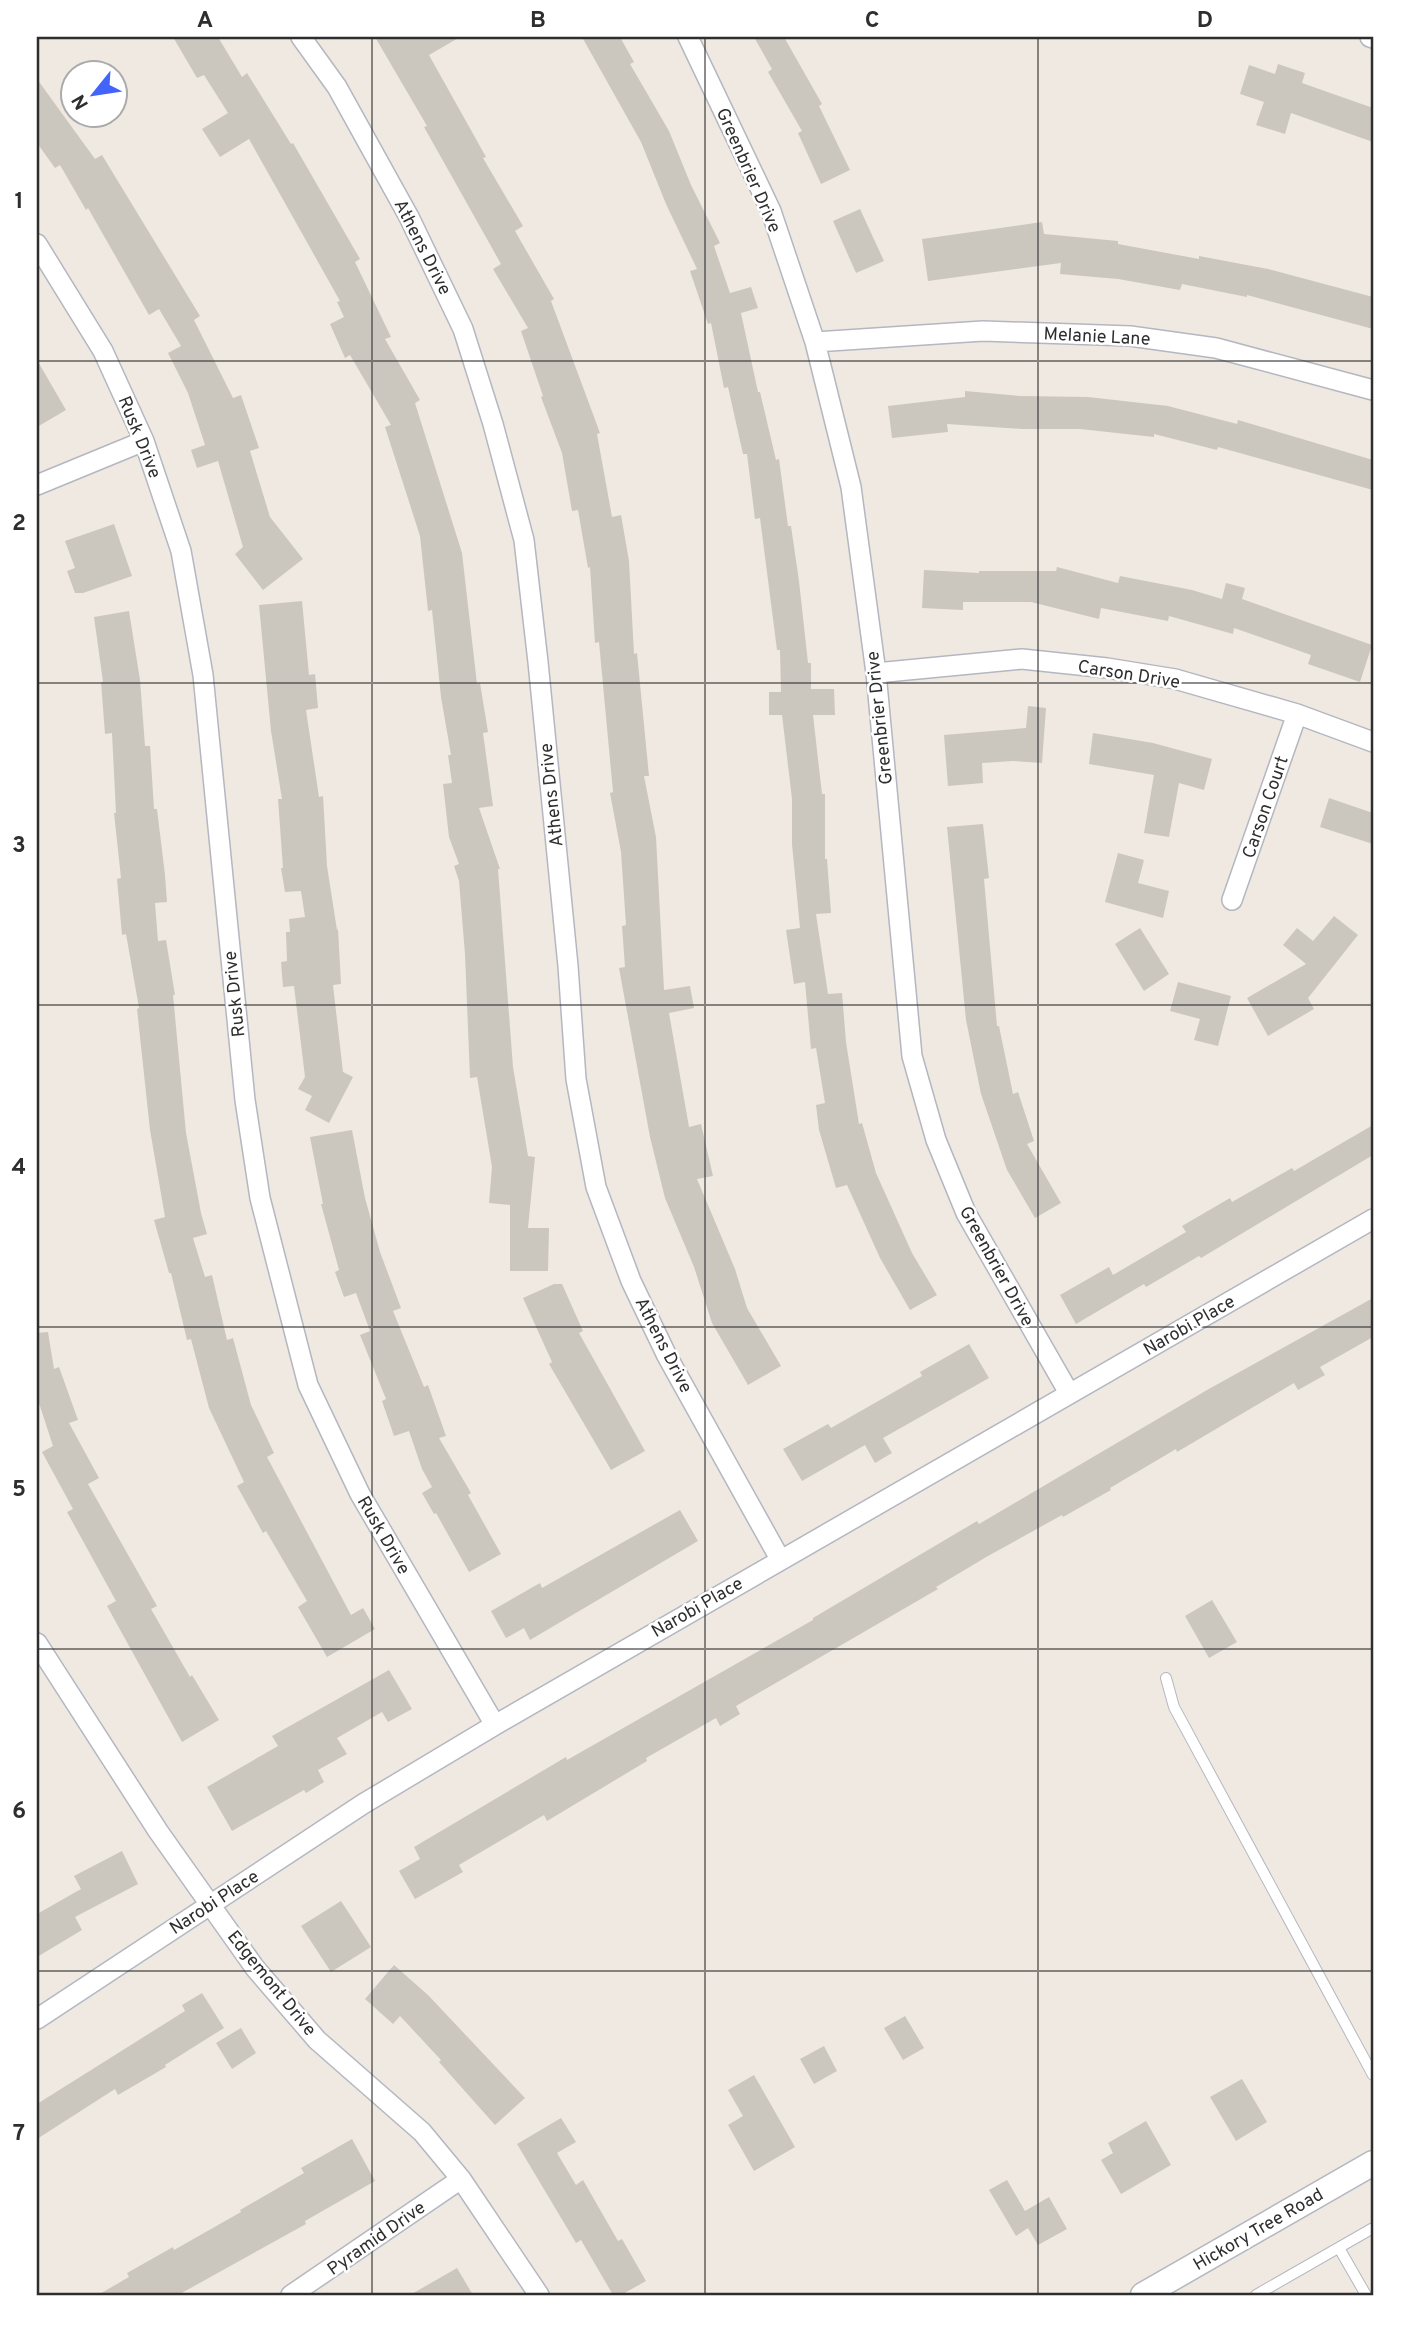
<svg xmlns="http://www.w3.org/2000/svg" width="1410" height="2332" font-family="Overpass,sans-serif">
	<style>
		.building { fill: #cbc7bf }
		.lines { fill: none; stroke-linecap: round; stroke-linejoin: round }
		.service-casing { stroke: #b4b7c1; stroke-width: 12 }
		.minor-casing { stroke: #b4b7c1; stroke-width: 22 }
		.tertiary-casing { stroke: #b4b7c1; stroke-width: 27 }
		.service { stroke: #fff; stroke-width: 10 }
		.minor { stroke: #fff; stroke-width: 19 }
		.tertiary { stroke: #fff; stroke-width: 24 }
		.grid { fill: none; stroke: #2e2e2e; stroke-width: 2; stroke-opacity: 0.55 }
		.labels { text-anchor: middle; stroke-width: 5; stroke-linejoin: round; paint-order: stroke }
		.street-label { font-size: 18px; fill: #2e2e2e; stroke: #fff }
		.neatline { fill: none; stroke: #2e2e2e; stroke-width: 2.5 }
		.grid-label { font-size: 23px; text-anchor: middle; font-weight: bold; fill: #2e2e2e }
	</style>
	<rect width="100%" height="100%" fill="#efe9e1"/>
	<path class="building" d="M 173,37 L 218,37 L 242,77 L 247,73 L 291,144 L 293,143 L 360,259 L 355,262 L 391,337 L 385,339 L 420,400 L 415,403 L 462,553 L 477,684 L 480,683 L 488,732 L 483,733 L 493,806 L 479,808 L 500,869 L 498,869 L 513,1067 L 528,1156 L 535,1157 L 528,1228 L 549,1228 L 548,1271 L 510,1271 L 510,1205 L 489,1203 L 492,1167 L 477,1077 L 470,1078 L 465,954 L 459,881 L 454,866 L 459,864 L 449,837 L 443,784 L 452,783 L 448,755 L 451,755 L 441,697 L 432,610 L 428,611 L 420,536 L 385,427 L 391,425 L 350,355 L 345,358 L 330,324 L 344,317 L 337,302 L 340,301 L 249,139 L 220,157 L 202,129 L 228,113 L 204,75 L 197,78 Z
		M 375,37 L 460,37 L 429,55 L 486,157 L 483,158 L 523,226 L 515,231 L 554,299 L 551,301 L 600,433 L 597,434 L 612,517 L 621,515 L 629,561 L 634,654 L 637,653 L 649,776 L 644,776 L 656,837 L 664,990 L 690,986 L 694,1008 L 669,1013 L 689,1127 L 701,1124 L 713,1176 L 697,1179 L 735,1269 L 747,1308 L 781,1366 L 748,1385 L 712,1323 L 694,1267 L 665,1198 L 650,1137 L 619,968 L 625,967 L 622,926 L 626,925 L 621,852 L 610,793 L 613,792 L 599,642 L 595,643 L 590,567 L 588,568 L 578,510 L 572,511 L 562,453 L 541,397 L 543,396 L 521,331 L 528,328 L 493,269 L 501,264 L 424,127 L 427,126 Z
		M 582,37 L 620,37 L 634,62 L 630,64 L 669,131 L 691,185 L 720,243 L 714,246 L 730,293 L 751,287 L 758,308 L 741,313 L 758,392 L 760,392 L 776,460 L 779,459 L 788,526 L 791,526 L 799,581 L 808,663 L 811,663 L 811,689 L 834,689 L 835,715 L 813,715 L 822,794 L 825,794 L 825,859 L 827,859 L 831,913 L 816,914 L 828,994 L 842,993 L 846,1042 L 859,1124 L 862,1123 L 876,1173 L 912,1253 L 937,1295 L 910,1310 L 880,1258 L 847,1185 L 836,1188 L 819,1130 L 816,1105 L 825,1103 L 816,1048 L 811,1049 L 805,982 L 794,984 L 786,930 L 800,928 L 792,844 L 792,799 L 782,715 L 769,715 L 769,692 L 781,692 L 780,650 L 777,650 L 760,518 L 755,519 L 747,454 L 743,454 L 728,387 L 724,388 L 711,323 L 708,324 L 690,271 L 697,269 L 666,204 L 641,142 Z
		M 754,37 L 784,37 L 822,104 L 819,106 L 850,170 L 821,184 L 798,133 L 802,131 L 768,72 L 772,69 Z
		M 1278,64 L 1305,73 L 1302,83 L 1373,108 L 1373,142 L 1291,113 L 1285,134 L 1256,125 L 1264,102 L 1240,94 L 1249,65 L 1275,74 Z
		M 37,79 L 95,159 L 102,155 L 200,316 L 194,320 L 233,398 L 241,395 L 259,448 L 250,451 L 270,517 L 303,559 L 263,590 L 235,554 L 243,547 L 218,461 L 197,468 L 191,450 L 205,445 L 188,393 L 168,353 L 181,346 L 159,309 L 149,315 L 88,208 L 86,210 L 60,165 L 55,168 L 37,143 Z
		M 860,209 L 884,261 L 856,273 L 833,221 Z
		M 1042,222 L 1044,234 L 1118,241 L 1118,244 L 1199,259 L 1199,256 L 1268,269 L 1373,297 L 1373,329 L 1247,295 L 1247,297 L 1182,284 L 1180,290 L 1118,279 L 1060,274 L 1061,263 L 928,281 L 922,239 Z
		M 37,360 L 66,410 L 37,427 Z
		M 965,391 L 1020,396 L 1088,397 L 1168,406 L 1237,424 L 1238,420 L 1373,460 L 1373,490 L 1218,447 L 1217,450 L 1154,434 L 1154,437 L 1080,429 L 1022,429 L 947,424 L 948,432 L 892,438 L 888,406 L 965,397 Z
		M 114,524 L 132,576 L 83,593 L 75,593 L 67,571 L 75,568 L 65,541 Z
		M 1057,567 L 1118,583 L 1120,576 L 1192,590 L 1222,599 L 1226,583 L 1245,588 L 1242,599 L 1372,645 L 1360,682 L 1308,664 L 1311,655 L 1234,628 L 1233,634 L 1169,616 L 1168,621 L 1101,608 L 1099,619 L 1031,602 L 963,602 L 963,610 L 922,608 L 924,570 L 979,573 L 979,571 L 1056,571 Z
		M 302,601 L 309,675 L 315,674 L 318,708 L 306,710 L 319,797 L 323,796 L 327,866 L 337,930 L 338,929 L 341,984 L 333,985 L 343,1072 L 353,1077 L 329,1123 L 305,1110 L 312,1096 L 298,1089 L 305,1077 L 294,986 L 283,987 L 281,962 L 287,961 L 286,932 L 290,932 L 289,919 L 305,917 L 301,891 L 285,892 L 281,868 L 283,868 L 278,799 L 282,799 L 271,731 L 259,605 Z
		M 129,611 L 140,680 L 145,746 L 150,746 L 154,809 L 157,809 L 165,875 L 167,902 L 155,903 L 158,941 L 166,940 L 175,995 L 173,995 L 186,1133 L 201,1213 L 207,1234 L 193,1238 L 205,1277 L 212,1275 L 227,1340 L 233,1338 L 251,1405 L 274,1453 L 267,1457 L 351,1615 L 363,1608 L 375,1629 L 327,1657 L 298,1607 L 307,1601 L 266,1531 L 263,1533 L 237,1486 L 244,1482 L 209,1408 L 191,1339 L 187,1340 L 171,1273 L 169,1273 L 154,1220 L 165,1217 L 150,1130 L 137,1009 L 139,1008 L 126,934 L 122,935 L 117,879 L 121,878 L 114,813 L 116,813 L 112,733 L 105,734 L 101,682 L 103,682 L 94,617 Z
		M 1028,706 L 1046,708 L 1042,763 L 1013,761 L 982,763 L 983,783 L 948,786 L 944,735 L 1026,728 Z
		M 1093,733 L 1153,743 L 1212,759 L 1204,790 L 1179,783 L 1169,837 L 1144,833 L 1154,775 L 1089,764 Z
		M 1329,798 L 1373,813 L 1373,844 L 1320,827 Z
		M 983,824 L 989,878 L 984,879 L 997,1026 L 999,1026 L 1013,1094 L 1018,1092 L 1034,1141 L 1027,1144 L 1061,1203 L 1035,1218 L 1007,1170 L 981,1094 L 966,1020 L 947,827 Z
		M 1118,853 L 1144,860 L 1138,883 L 1169,891 L 1163,918 L 1105,902 Z
		M 1334,916 L 1358,935 L 1308,998 L 1314,1009 L 1268,1036 L 1247,998 L 1306,964 L 1283,945 L 1297,928 L 1313,941 Z
		M 1140,928 L 1169,974 L 1144,991 L 1115,944 Z
		M 1178,982 L 1231,996 L 1218,1046 L 1194,1040 L 1200,1019 L 1170,1011 Z
		M 1373,1125 L 1373,1155 L 1201,1258 L 1199,1256 L 1146,1287 L 1144,1284 L 1076,1324 L 1060,1295 L 1109,1267 L 1113,1275 L 1186,1232 L 1182,1226 L 1230,1198 L 1232,1202 L 1292,1168 L 1294,1171 Z
		M 352,1130 L 365,1198 L 380,1252 L 401,1308 L 393,1311 L 424,1387 L 428,1385 L 446,1436 L 439,1438 L 471,1493 L 468,1495 L 501,1554 L 469,1572 L 436,1513 L 434,1514 L 422,1493 L 432,1487 L 422,1469 L 409,1431 L 394,1436 L 382,1401 L 386,1399 L 360,1335 L 370,1331 L 356,1293 L 344,1297 L 335,1272 L 339,1270 L 321,1204 L 323,1204 L 310,1137 Z
		M 554,1284 L 562,1284 L 583,1331 L 579,1333 L 645,1451 L 611,1470 L 549,1364 L 552,1362 L 523,1298 Z
		M 1373,1298 L 1373,1337 L 1320,1367 L 1325,1375 L 1298,1390 L 1294,1383 L 1177,1452 L 1176,1449 L 1110,1488 L 1111,1490 L 1063,1517 L 1062,1515 L 988,1556 L 936,1587 L 938,1589 L 736,1706 L 740,1714 L 720,1726 L 716,1718 L 646,1758 L 647,1761 L 547,1821 L 544,1815 L 459,1865 L 463,1872 L 415,1899 L 399,1871 L 420,1859 L 414,1847 L 566,1757 L 567,1760 L 813,1620 L 813,1618 L 977,1521 L 979,1524 L 1207,1390 Z
		M 48,1332 L 54,1369 L 59,1367 L 78,1420 L 69,1423 L 99,1478 L 88,1484 L 157,1606 L 151,1609 L 190,1677 L 192,1675 L 219,1720 L 182,1742 L 107,1606 L 116,1601 L 67,1512 L 73,1509 L 42,1452 L 53,1446 L 37,1397 L 37,1333 Z
		M 969,1344 L 989,1378 L 883,1438 L 892,1453 L 875,1463 L 865,1445 L 802,1481 L 783,1449 L 828,1424 L 831,1428 L 922,1376 L 920,1372 Z
		M 680,1510 L 698,1541 L 530,1640 L 524,1628 L 506,1638 L 491,1611 L 540,1583 L 542,1588 Z
		M 1212,1600 L 1237,1642 L 1209,1658 L 1185,1616 Z
		M 389,1670 L 412,1709 L 388,1722 L 382,1712 L 337,1738 L 347,1754 L 318,1770 L 324,1782 L 306,1793 L 304,1790 L 232,1831 L 207,1787 L 278,1746 L 272,1736 Z
		M 122,1851 L 138,1884 L 75,1917 L 82,1930 L 37,1957 L 37,1914 L 81,1889 L 74,1876 Z
		M 341,1901 L 371,1947 L 331,1972 L 301,1926 Z
		M 394,1965 L 428,1995 L 525,2098 L 495,2125 L 439,2062 L 441,2060 L 400,2016 L 393,2024 L 365,1999 Z
		M 202,1993 L 224,2028 L 165,2065 L 166,2067 L 118,2095 L 115,2089 L 37,2139 L 37,2104 L 185,2011 L 182,2005 Z
		M 905,2016 L 924,2048 L 903,2060 L 884,2028 Z
		M 241,2028 L 256,2053 L 232,2069 L 216,2043 Z
		M 824,2046 L 837,2071 L 814,2084 L 800,2059 Z
		M 754,2075 L 795,2147 L 754,2171 L 728,2125 L 743,2116 L 728,2090 Z
		M 1242,2079 L 1267,2122 L 1236,2141 L 1210,2097 Z
		M 561,2118 L 576,2142 L 557,2153 L 576,2185 L 583,2180 L 618,2241 L 622,2239 L 646,2281 L 621,2295 L 613,2295 L 581,2240 L 576,2243 L 517,2144 Z
		M 1146,2121 L 1171,2165 L 1121,2194 L 1101,2160 L 1113,2153 L 1108,2143 Z
		M 352,2139 L 375,2181 L 305,2221 L 306,2224 L 178,2295 L 98,2295 L 129,2277 L 127,2273 L 173,2247 L 174,2250 L 241,2212 L 240,2210 L 304,2173 L 301,2168 Z
		M 1007,2180 L 1025,2211 L 1049,2197 L 1067,2229 L 1038,2245 L 1028,2228 L 1016,2236 L 989,2190 Z
		M 457,2268 L 473,2295 L 410,2295 Z"/>
	<g class="lines">
		<g class="service-casing">
			<path id="service" d="M 1166,1678 L 1174,1707 L 1373,2075
				M 1339,2248 L 1366,2295
				M 1256,2295 L 1373,2228"/>
		</g>
		<g class="minor-casing">
			<path id="minor" d="M 301,37 L 337,87 L 409,217 L 463,329 L 493,424 L 524,540 L 538,662 L 568,966 L 576,1079 L 596,1187 L 631,1281 L 667,1356 L 780,1559
				M 688,37 L 771,211 L 815,342 L 851,487 L 876,673 L 912,1056 L 936,1140 L 966,1213 L 1069,1393
				M 1370,37 L 1373,38
				M 37,244 L 103,351 L 144,441 L 181,551 L 203,675 L 245,1100 L 260,1198 L 308,1385 L 360,1494 L 495,1725
				M 815,342 L 983,331 L 1130,336 L 1216,348 L 1373,390
				M 37,485 L 144,441
				M 876,673 L 1022,659 L 1107,668 L 1175,679 L 1297,714 L 1373,742
				M 1232,900 L 1297,714
				M 37,1643 L 158,1831 L 255,1968 L 317,2040 L 422,2132 L 461,2179 L 539,2295
				M 37,2019 L 363,1804 L 495,1725 L 1373,1219
				M 291,2295 L 461,2179"/>
		</g>
		<g class="tertiary-casing">
			<path id="tertiary" d="M 1143,2295 L 1373,2163"/>
		</g>
		<use href="#service" class="service"/>
		<use href="#minor" class="minor"/>
		<use href="#tertiary" class="tertiary"/>
	</g>
	<path class="grid" d="M 372,37 L 372,2295M 705,37 L 705,2295M 1038,37 L 1038,2295M 37,361 L 1373,361M 37,683 L 1373,683M 37,1005 L 1373,1005M 37,1327 L 1373,1327M 37,1649 L 1373,1649M 37,1971 L 1373,1971"/>
	<g class="labels">
		<g class="street-label">
			<text transform="translate(749 170) rotate(66)" y="6">Greenbrier Drive</text>
			<text transform="translate(423 247) rotate(63)" y="6">Athens Drive</text>
			<text transform="translate(1097 336) rotate(3)" y="6">Melanie Lane</text>
			<text transform="translate(140 437) rotate(68)" y="6">Rusk Drive</text>
			<text transform="translate(1129 674) rotate(9)" y="6">Carson Drive</text>
			<text transform="translate(879 718) rotate(-96)" y="6">Greenbrier Drive</text>
			<text transform="translate(551 795) rotate(-96)" y="6">Athens Drive</text>
			<text transform="translate(1265 807) rotate(-71)" y="6">Carson Court</text>
			<text transform="translate(234 994) rotate(-96)" y="6">Rusk Drive</text>
			<text transform="translate(997 1266) rotate(61)" y="6">Greenbrier Drive</text>
			<text transform="translate(1189 1325) rotate(-30)" y="6">Narobi Place</text>
			<text transform="translate(664 1345) rotate(63)" y="6">Athens Drive</text>
			<text transform="translate(384 1535) rotate(60)" y="6">Rusk Drive</text>
			<text transform="translate(697 1607) rotate(-30)" y="6">Narobi Place</text>
			<text transform="translate(214 1902) rotate(-33)" y="6">Narobi Place</text>
			<text transform="translate(272 1983) rotate(51)" y="6">Edgemont Drive</text>
			<text transform="translate(1258 2229) rotate(-30)" y="6">Hickory Tree Road</text>
			<text transform="translate(376 2238) rotate(-35)" y="6">Pyramid Drive</text>
		</g>
	</g>
	<rect width="1410" height="2332" fill="none" stroke="#ffffff" stroke-width="77"/>
	<g transform="translate(94 94) rotate(240)"><circle r="33" fill="#ffffff" stroke="#ababab" stroke-width="2"/>
	<path d="M0-5L12 26L0 18L-12 26Z" fill="#4264fb"/>
	<text y="-10" font-size="19" font-weight="bold" text-anchor="middle" fill="#2e2e2e">N</text>
	</g>
	<rect x="38" y="38" width="1334" height="2256" class="neatline"/>
	<g class="grid-label">
		<text x="205" y="27">A</text>
		<text x="538" y="27">B</text>
		<text x="872" y="27">C</text>
		<text x="1205" y="27">D</text>
		<text x="19" y="208">1</text>
		<text x="19" y="530">2</text>
		<text x="19" y="852">3</text>
		<text x="19" y="1174">4</text>
		<text x="19" y="1496">5</text>
		<text x="19" y="1818">6</text>
		<text x="19" y="2140">7</text>
	</g>
</svg>
